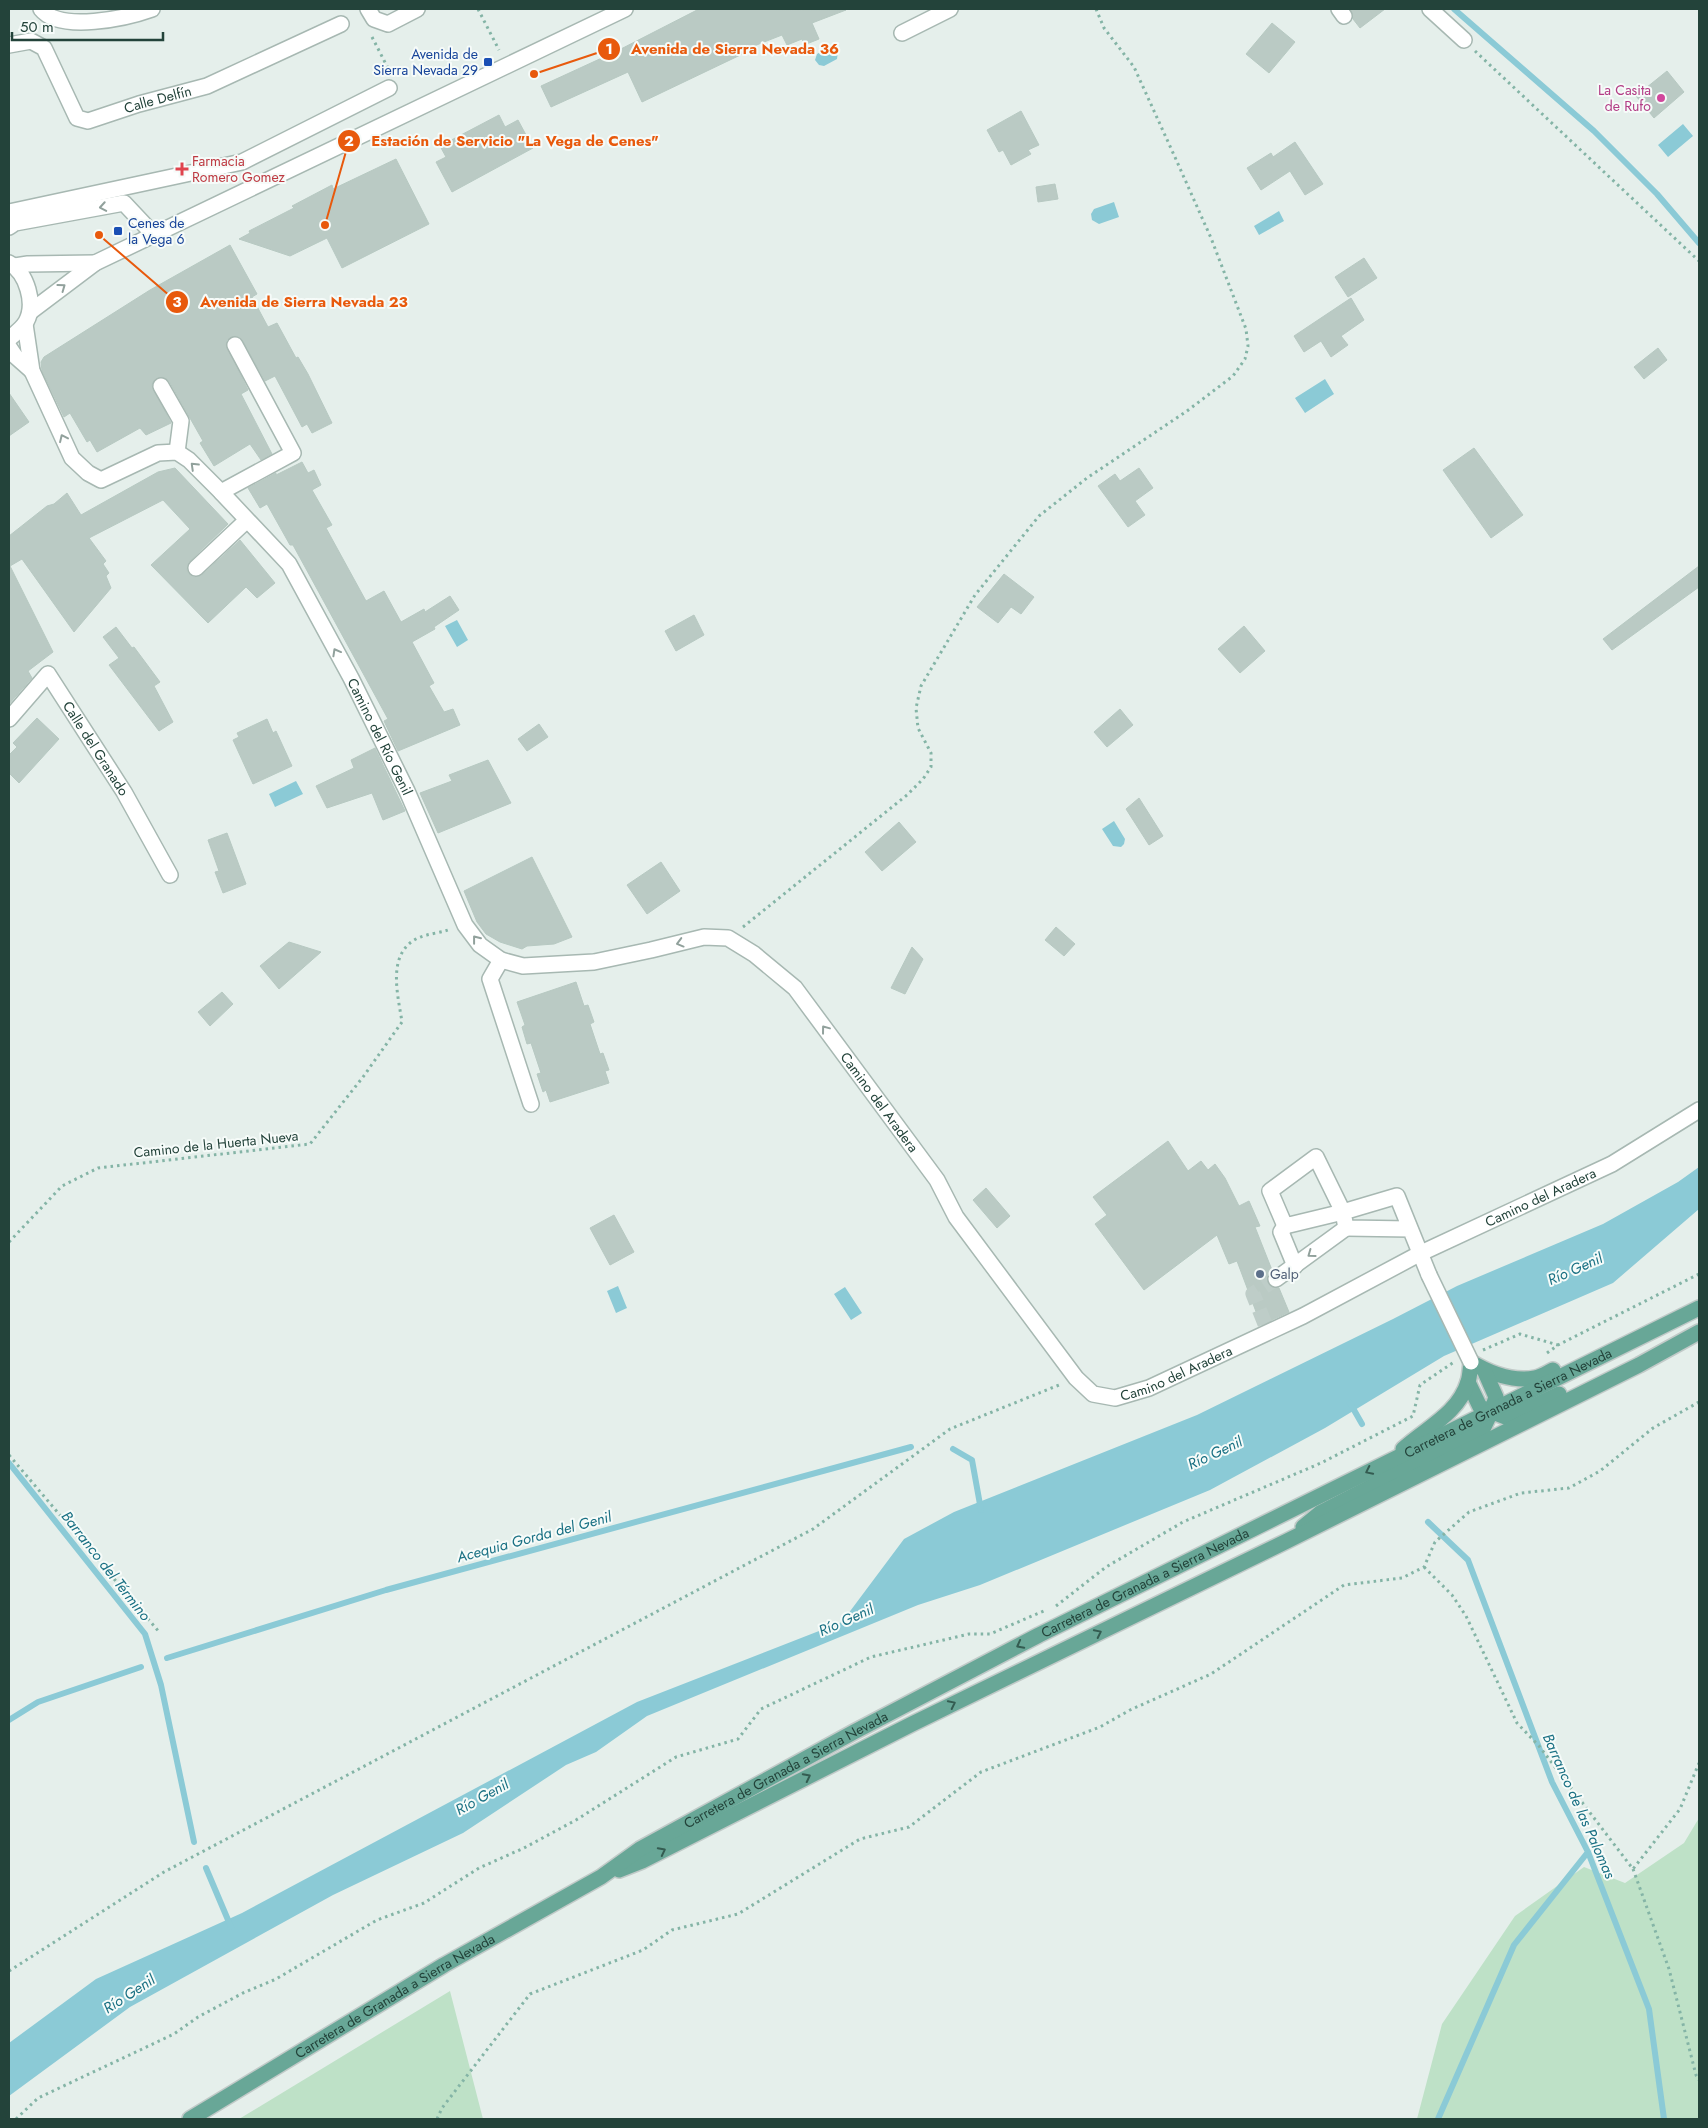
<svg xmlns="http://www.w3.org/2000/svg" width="1708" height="2128" font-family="Jost,sans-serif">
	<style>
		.green { fill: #bee1c7 }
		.water { fill: #8bcad6 }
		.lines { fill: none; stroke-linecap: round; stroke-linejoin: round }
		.stream { stroke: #8bcad6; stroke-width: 6 }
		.building { fill: #bacac4; stroke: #b7c9c2 }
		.minor-tunnel { stroke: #becdc8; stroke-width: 15; stroke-dasharray: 15 8; stroke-linecap: butt }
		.minor-casing { stroke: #a7b8b2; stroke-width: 18 }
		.major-casing { stroke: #c1cac8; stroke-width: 18 }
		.path { stroke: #84b4a6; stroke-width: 3; stroke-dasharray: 2.5 4; stroke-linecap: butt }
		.minor { stroke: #fff; stroke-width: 15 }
		.major { stroke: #68a797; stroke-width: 15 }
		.minor-bridge-casing { stroke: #a7b8b2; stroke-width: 18; stroke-linecap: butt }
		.minor-bridge { stroke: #fff; stroke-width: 15 }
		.oneway { stroke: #91a19c }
		.oneway2 { stroke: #345c51 }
		.transit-dot { fill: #1a4fb4; stroke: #f6fbf9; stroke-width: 2 }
		.hotel-dot { fill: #d1479c; stroke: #f6fbf9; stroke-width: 2 }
		.health-dot { fill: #e0444e; stroke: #f6fbf9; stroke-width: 2 }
		.service-dot { fill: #5c6f8a; stroke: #f6fbf9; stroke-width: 2 }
		.labels { text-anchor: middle; stroke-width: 4; stroke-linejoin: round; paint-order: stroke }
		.transit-label { font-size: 14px; fill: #164399; stroke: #f6fbf9; text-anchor: end }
		.hotel-label { font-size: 14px; fill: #b23c85; stroke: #f6fbf9; text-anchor: end }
		.street-label { font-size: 14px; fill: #23433a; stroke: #f6fbf9 }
		.health-label { font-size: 14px; fill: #be3a42; stroke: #f6fbf9; text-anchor: start }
		.service-label { font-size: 14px; fill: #4e5e75; stroke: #f6fbf9; text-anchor: start }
		.water-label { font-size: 15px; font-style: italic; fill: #197083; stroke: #f6fbf9 }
		.leader { fill: none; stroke: #e8590c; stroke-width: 2 }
		.callout-dot { fill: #e8590c; stroke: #f6fbf9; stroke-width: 2 }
		.mark-label { font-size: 15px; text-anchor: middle; font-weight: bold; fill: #fff }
		.callout-label { font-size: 15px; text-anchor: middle; font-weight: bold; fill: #e8590c; stroke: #f6fbf9; stroke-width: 4; stroke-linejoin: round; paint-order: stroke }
	</style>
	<rect width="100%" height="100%" fill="#e5efeb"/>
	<path class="green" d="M 1699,1818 L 1699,2119 L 1417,2119 L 1442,2024 L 1515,1916 L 1584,1867 L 1625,1883 L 1684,1843 Z
		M 450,1991 L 483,2119 L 239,2119 Z"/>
	<path class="water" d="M 829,47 L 836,48 L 838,51 L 837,59 L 824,66 L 819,65 L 815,60 L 817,54 Z
		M 1683,124 L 1693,136 L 1668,157 L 1658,145 Z
		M 1114,202 L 1119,217 L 1099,224 L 1092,220 L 1091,214 L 1094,209 Z
		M 1279,211 L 1284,221 L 1259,235 L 1254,226 Z
		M 1325,379 L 1334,394 L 1305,413 L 1295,398 Z
		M 457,620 L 468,640 L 457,647 L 445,626 Z
		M 296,781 L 303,794 L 275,807 L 269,794 Z
		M 1114,821 L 1125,839 L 1124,844 L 1121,847 L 1113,846 L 1102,829 Z
		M 1699,1167 L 1699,1209 L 1613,1283 L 1444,1356 L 1325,1428 L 1210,1490 L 980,1585 L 918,1605 L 647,1716 L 596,1752 L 566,1765 L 463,1833 L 333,1895 L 130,2007 L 9,2096 L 9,2043 L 96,1979 L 242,1913 L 637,1702 L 842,1622 L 904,1539 L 954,1512 L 1197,1415 L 1393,1319 L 1457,1286 L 1603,1224 L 1678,1182 Z
		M 618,1286 L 627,1308 L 616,1313 L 607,1291 Z
		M 845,1287 L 862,1313 L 851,1320 L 834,1294 Z"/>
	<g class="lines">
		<path class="stream" d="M 1454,9 L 1594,131 L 1657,194 L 1699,243
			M 1350,1403 L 1362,1424
			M 953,1449 L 972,1460 L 981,1510
			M 9,1463 L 145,1634 L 161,1685 L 194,1842
			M 1428,1522 L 1468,1560 L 1552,1782 L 1588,1852 L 1649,2009 L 1664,2119
			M 167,1658 L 386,1590 L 911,1447
			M 9,1720 L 38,1702 L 141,1667
			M 206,1868 L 231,1927
			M 1438,2119 L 1514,1945 L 1588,1852"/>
	</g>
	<path class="building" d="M 699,9 L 846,10 L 812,23 L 819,39 L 804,45 L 802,39 L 787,45 L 782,35 L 754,46 L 755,48 L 642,102 L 628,72 L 551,107 L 541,86 L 617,51 Z
		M 1350,9 L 1385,9 L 1360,28 L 1353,19 Z
		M 1272,23 L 1295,42 L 1269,73 L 1246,54 Z
		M 1667,71 L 1684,92 L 1654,118 L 1636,96 Z
		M 1021,111 L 1039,145 L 1028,150 L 1031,154 L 1011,165 L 1003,150 L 999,152 L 987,130 Z
		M 499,115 L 505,127 L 518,120 L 533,148 L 452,192 L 436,162 L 446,157 L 440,146 Z
		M 1295,142 L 1323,184 L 1305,195 L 1290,171 L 1261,190 L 1247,168 L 1271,153 L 1273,157 Z
		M 396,159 L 429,224 L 342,268 L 327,238 L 290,256 L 239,239 L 250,233 L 249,231 L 294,208 L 292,206 L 332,185 L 333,189 Z
		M 1055,184 L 1058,199 L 1038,202 L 1036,187 Z
		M 230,245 L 257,294 L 252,297 L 268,327 L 277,323 L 296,358 L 298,357 L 308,374 L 332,423 L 312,433 L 307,424 L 302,427 L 275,376 L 265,381 L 243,341 L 235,336 L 227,340 L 226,345 L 248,390 L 241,394 L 272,454 L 261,460 L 250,444 L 214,466 L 200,443 L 203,441 L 169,381 L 162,377 L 153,381 L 152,386 L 171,423 L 146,435 L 140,428 L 97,452 L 90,440 L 87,442 L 70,413 L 64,417 L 42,371 L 41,362 L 44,357 L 150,290 Z
		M 1364,258 L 1377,278 L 1348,297 L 1335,277 Z
		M 1351,298 L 1364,320 L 1341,336 L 1348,345 L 1331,357 L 1321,341 L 1304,352 L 1294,336 Z
		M 1658,348 L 1667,360 L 1644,379 L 1634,367 Z
		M 9,393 L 29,422 L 9,436 Z
		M 1474,448 L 1523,515 L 1491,538 L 1443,470 Z
		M 302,462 L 308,473 L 314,470 L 321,485 L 312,490 L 332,525 L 326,528 L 366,601 L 384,591 L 401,622 L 424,609 L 425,612 L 450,596 L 459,610 L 434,627 L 435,629 L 412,642 L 434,683 L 429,686 L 444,712 L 453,709 L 460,725 L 398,751 L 384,721 L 388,719 L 293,545 L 290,545 L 267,504 L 260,508 L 248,488 L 276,473 L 276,475 Z
		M 175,468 L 228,524 L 189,562 L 187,570 L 189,574 L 194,577 L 202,575 L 240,540 L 275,583 L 257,598 L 246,587 L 208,623 L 151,565 L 190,529 L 163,500 L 89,538 L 106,561 L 103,564 L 109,573 L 106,576 L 111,588 L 74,632 L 22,559 L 10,566 L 53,652 L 28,671 L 32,678 L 9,704 L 9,536 L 47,506 L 54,504 L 67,493 L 81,515 L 158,472 Z
		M 1139,468 L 1153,488 L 1135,501 L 1145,515 L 1128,527 L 1098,486 L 1115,474 L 1120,481 Z
		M 1699,566 L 1699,587 L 1612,650 L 1603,639 Z
		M 1004,574 L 1034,597 L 1021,614 L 1011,607 L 998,623 L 977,607 Z
		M 694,615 L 704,635 L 676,651 L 665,631 Z
		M 1244,626 L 1265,651 L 1240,673 L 1218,649 Z
		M 116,627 L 132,648 L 134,647 L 160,682 L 154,686 L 173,722 L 159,731 L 109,665 L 119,658 L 103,637 Z
		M 1120,709 L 1133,725 L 1107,747 L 1094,732 Z
		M 37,718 L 59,739 L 19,783 L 9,773 L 9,755 L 17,747 L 13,743 Z
		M 267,719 L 273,733 L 276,731 L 292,766 L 253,784 L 233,740 L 239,737 L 237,733 Z
		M 539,724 L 548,737 L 527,751 L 518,739 Z
		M 375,748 L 405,811 L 383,820 L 372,793 L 327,808 L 316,786 L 354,768 L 351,760 Z
		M 488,760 L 511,803 L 438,833 L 420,793 L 452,781 L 449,775 Z
		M 1139,798 L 1163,836 L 1149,845 L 1126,809 Z
		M 899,822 L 916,842 L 882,871 L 865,852 Z
		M 227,833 L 246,884 L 223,893 L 215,872 L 219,871 L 208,840 Z
		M 532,857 L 572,937 L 554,944 L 527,946 L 522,949 L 500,942 L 486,934 L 477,922 L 464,891 Z
		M 661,862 L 680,891 L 647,914 L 627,885 Z
		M 1056,927 L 1075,944 L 1064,956 L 1045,940 Z
		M 289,942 L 321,952 L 279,989 L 260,966 Z
		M 912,947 L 923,959 L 905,994 L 891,988 Z
		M 576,982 L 584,1006 L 588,1005 L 594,1022 L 590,1024 L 600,1054 L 603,1053 L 609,1070 L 605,1071 L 609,1083 L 550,1102 L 546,1090 L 543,1092 L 537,1074 L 541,1073 L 531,1043 L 527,1044 L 522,1027 L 525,1025 L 517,1002 Z
		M 222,992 L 233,1004 L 210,1026 L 198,1012 Z
		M 1168,1141 L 1188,1171 L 1201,1161 L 1208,1170 L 1215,1164 L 1225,1178 L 1239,1206 L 1249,1201 L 1260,1226 L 1255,1227 L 1272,1270 L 1268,1275 L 1267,1280 L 1272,1287 L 1279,1288 L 1289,1312 L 1261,1325 L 1237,1261 L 1229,1264 L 1217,1235 L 1144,1290 L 1095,1224 L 1107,1215 L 1093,1197 Z
		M 986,1188 L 1010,1216 L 997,1228 L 973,1200 Z
		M 614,1215 L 634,1252 L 610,1265 L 590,1228 Z"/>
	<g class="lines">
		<path class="minor-tunnel" d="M 1265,1324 L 1253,1294 L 1276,1279"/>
		<g class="minor-casing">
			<g id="minor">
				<path d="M 41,9 C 60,33 127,18 152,9"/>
				<path d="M 368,9 L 374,19 L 388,24 L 417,9"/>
				<path d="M 1339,9 L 1344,16"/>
				<path d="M 1430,9 L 1464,40"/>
				<path d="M 902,33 L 950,9"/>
				<path id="s1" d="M 9,45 L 31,41 L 44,48 L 77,118 L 88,121 L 139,104 L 207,86 L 341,24"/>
				<path d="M 9,212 L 242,162 L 389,88"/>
				<path d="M 9,227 L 15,223 L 124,203 L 155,236"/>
				<path d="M 9,263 C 27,273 36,304 26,322 C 22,329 14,334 9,339"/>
				<path d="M 15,266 L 28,264 L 95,263"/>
				<path d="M 30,312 L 95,263 L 625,9"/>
				<path id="s2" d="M 25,324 L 32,371 L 72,458 L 88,473 L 101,480 L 158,453 L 177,452 L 189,460 L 221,492 L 289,564 L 351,678 L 407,791 L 465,925 L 480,945 L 501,960 L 523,966 L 594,962 L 651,950 L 704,937 L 728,938 L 754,954 L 795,988 L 937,1180 L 956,1217 L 1076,1378 L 1093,1394 L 1115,1398 L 1149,1388 L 1303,1316 L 1419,1254 L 1612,1164 L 1699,1110"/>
				<path d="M 9,347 L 15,356 L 32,371"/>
				<path d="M 161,386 L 181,421 L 177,452"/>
				<path d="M 221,492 L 293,453 L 235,345"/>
				<path d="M 196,568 L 246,521"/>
				<path id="s3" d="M 9,719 L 48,674 L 124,792 L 170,875"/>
				<path d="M 501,960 L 490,979 L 531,1104"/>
				<path d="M 1316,1157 L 1343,1212 L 1285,1226 L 1270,1191 Z"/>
				<path d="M 1285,1226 L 1281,1232 L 1295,1266"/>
				<path d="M 1410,1229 L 1346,1228 L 1343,1212 L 1397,1196 L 1429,1275"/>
				<path d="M 1276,1279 L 1346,1228"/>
			</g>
		</g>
		<g class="major-casing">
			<g id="major">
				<path d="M 1468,1382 L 1480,1407 L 1508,1418 L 1559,1394"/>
				<path d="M 1403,1449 C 1426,1428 1458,1414 1468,1382 C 1470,1376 1470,1369 1471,1362 C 1489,1373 1513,1382 1535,1378 C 1541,1377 1547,1373 1553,1370"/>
				<path d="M 1303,1527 L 1320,1513 L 1483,1429 L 1491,1412 L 1496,1397 L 1484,1370"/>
				<path d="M 619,1870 L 642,1861 L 912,1724 L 1287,1541 L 1639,1365 L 1699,1332"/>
				<path id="s4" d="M 190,2119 L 444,1965 L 601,1877 L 640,1849 L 854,1732 L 1039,1635 L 1699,1308"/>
			</g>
		</g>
		<path class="path" d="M 478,9 L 499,50
			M 372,37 L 390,72
			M 1475,51 L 1699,261
			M 743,927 L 907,795 L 923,779 L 931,767 L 931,753 L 918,728 L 916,708 L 921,686 L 975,595 L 1039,516 L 1087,478 L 1187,411 L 1233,376 L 1245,359 L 1248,346 L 1246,329 L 1211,238 L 1174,155 L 1134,67 L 1104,28 L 1096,9
			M 9,1242 L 62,1186 L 98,1168 L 310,1144 L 363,1077 L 402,1022 C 398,995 386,953 418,938 C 427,934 439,933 448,930
			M 1483,1350 L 1520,1334 L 1558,1345
			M 1547,1353 L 1558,1345 L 1699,1274
			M 9,1455 L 160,1633
			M 1424,1567 L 1452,1595 L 1466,1616 L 1517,1723 L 1539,1746 L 1633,1869 L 1680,1809 L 1699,1763
			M 1056,1606 L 1106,1567 L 1183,1522 L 1321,1463 L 1413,1416 L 1420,1385 L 1454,1362
			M 1633,1869 L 1669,1969 L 1696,2075 L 1699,2080
			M 9,1971 L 164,1872 L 813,1529 L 950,1429 L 1059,1385
			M 16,2119 L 38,2098 L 174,2034 L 198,2017 L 243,1993 L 276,1979 L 377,1920 L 424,1903 L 479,1868 L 524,1848 L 576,1820 L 676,1757 L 738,1739 L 761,1709 L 871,1657 L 969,1634 L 990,1634 L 1046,1610
			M 437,2119 L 442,2108 L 530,1994 L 643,1950 L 672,1930 L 738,1914 L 860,1839 L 909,1827 L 981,1772 L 1100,1727 L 1130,1710 L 1211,1674 L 1344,1585 L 1402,1578 L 1424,1567 L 1435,1542 L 1469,1512 L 1521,1493 L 1569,1488 L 1600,1471 L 1653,1428 L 1699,1402"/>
		<use href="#minor" class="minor"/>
		<use href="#major" class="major"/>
		<g class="minor-bridge-casing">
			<path id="minor-bridge" d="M 1429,1275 L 1471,1362"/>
		</g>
		<use href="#minor-bridge" class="minor-bridge"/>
	</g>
	<defs><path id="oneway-chevron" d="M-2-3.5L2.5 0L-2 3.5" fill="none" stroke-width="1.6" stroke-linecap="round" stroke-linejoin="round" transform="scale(1.25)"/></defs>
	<g class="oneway">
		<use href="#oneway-chevron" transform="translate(103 207) rotate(170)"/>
		<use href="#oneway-chevron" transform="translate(62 287) rotate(-36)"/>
		<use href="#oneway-chevron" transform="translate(63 438) rotate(-115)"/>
		<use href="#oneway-chevron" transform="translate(194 466) rotate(-136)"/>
		<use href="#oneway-chevron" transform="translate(336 652) rotate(-119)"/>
		<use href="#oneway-chevron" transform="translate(476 939) rotate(-128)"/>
		<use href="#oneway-chevron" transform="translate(680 943) rotate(165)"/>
		<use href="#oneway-chevron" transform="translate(825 1029) rotate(-127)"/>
		<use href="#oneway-chevron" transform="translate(1311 1254) rotate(144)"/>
	</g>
	<g class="oneway2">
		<use href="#oneway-chevron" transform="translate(1369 1471) rotate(154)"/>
		<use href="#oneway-chevron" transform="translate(1098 1633) rotate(-26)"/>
		<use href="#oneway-chevron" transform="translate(1020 1645) rotate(152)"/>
		<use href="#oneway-chevron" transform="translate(952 1704) rotate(-26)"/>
		<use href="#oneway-chevron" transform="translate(807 1777) rotate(-27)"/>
		<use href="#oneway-chevron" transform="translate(662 1851) rotate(-27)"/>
	</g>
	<g class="transit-dot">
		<rect x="483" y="57" width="10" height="10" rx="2.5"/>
		<rect x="113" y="226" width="10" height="10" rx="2.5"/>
	</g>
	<circle class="hotel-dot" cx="1661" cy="98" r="5"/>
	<path class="health-dot" d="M179.5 161.5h5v5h5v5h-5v5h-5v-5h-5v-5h5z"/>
	<circle class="service-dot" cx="1260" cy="1274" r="5"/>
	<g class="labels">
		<g class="transit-label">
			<text x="478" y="59">Avenida de<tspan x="478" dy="16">Sierra Nevada 29</tspan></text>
			<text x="128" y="228" text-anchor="start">Cenes de<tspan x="128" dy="16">la Vega 6</tspan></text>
		</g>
		<g class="hotel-label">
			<text x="1651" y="95">La Casita<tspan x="1651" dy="16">de Rufo</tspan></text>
		</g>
		<g class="street-label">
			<text dy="5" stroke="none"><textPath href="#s1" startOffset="199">Calle Delfín</textPath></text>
			<text dy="5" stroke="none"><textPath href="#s2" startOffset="616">Camino del Río Genil</textPath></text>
			<text dy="5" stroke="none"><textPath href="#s3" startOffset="148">Calle del Granado</textPath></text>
			<text dy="5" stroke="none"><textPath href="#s2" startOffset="1330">Camino del Aradera</textPath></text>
			<text transform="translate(216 1144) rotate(-6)" y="5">Camino de la Huerta Nueva</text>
			<text dy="5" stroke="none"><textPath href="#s2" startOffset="2186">Camino del Aradera</textPath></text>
			<text dy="5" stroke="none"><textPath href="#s2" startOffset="1781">Camino del Aradera</textPath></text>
			<text dy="5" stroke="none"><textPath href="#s4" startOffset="1501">Carretera de Granada a Sierra Nevada</textPath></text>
			<text dy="5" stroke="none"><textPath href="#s4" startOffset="1096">Carretera de Granada a Sierra Nevada</textPath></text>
			<text dy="5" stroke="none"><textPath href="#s4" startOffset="691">Carretera de Granada a Sierra Nevada</textPath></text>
			<text dy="5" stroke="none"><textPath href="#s4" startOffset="239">Carretera de Granada a Sierra Nevada</textPath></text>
		</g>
		<g class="health-label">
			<text x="192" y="166">Farmacia<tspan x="192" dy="16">Romero Gomez</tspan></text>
		</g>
		<g class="service-label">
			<text x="1270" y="1279">Galp</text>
		</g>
		<g class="water-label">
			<text transform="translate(1575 1269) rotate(-24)" y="5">Río Genil</text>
			<text transform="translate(1215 1453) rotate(-25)" y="5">Río Genil</text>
			<text transform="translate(534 1537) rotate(-15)" y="5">Acequia Gorda del Genil</text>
			<text transform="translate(106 1566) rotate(52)" y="5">Barranco del Término</text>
			<text transform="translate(846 1620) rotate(-24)" y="5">Río Genil</text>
			<text transform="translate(482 1797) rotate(-29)" y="5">Río Genil</text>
			<text transform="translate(1579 1806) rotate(66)" y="5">Barranco de las Palomas</text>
			<text transform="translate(129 1994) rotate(-33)" y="5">Río Genil</text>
		</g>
	</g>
	<path class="leader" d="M534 74L609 49M325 225L349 141M99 235L177 302"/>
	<g class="callout-dot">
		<circle cx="534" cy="74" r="5"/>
		<circle cx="325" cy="225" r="5"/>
		<circle cx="99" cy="235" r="5"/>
		<circle cx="609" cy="49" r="12"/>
		<circle cx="349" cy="141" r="12"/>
		<circle cx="177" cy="302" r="12"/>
	</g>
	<g class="mark-label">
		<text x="609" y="54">1</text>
		<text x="349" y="146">2</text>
		<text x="177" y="307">3</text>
	</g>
	<g class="callout-label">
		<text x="735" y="54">Avenida de Sierra Nevada 36</text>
		<text x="515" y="146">Estación de Servicio "La Vega de Cenes"</text>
		<text x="304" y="307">Avenida de Sierra Nevada 23</text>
	</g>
	<rect width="1708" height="2128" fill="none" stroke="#23433a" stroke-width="20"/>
	<path d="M12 32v8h151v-8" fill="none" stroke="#23433a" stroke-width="2.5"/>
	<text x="20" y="32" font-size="15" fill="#23433a" stroke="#f6fbf9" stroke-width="4" paint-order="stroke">50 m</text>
</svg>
